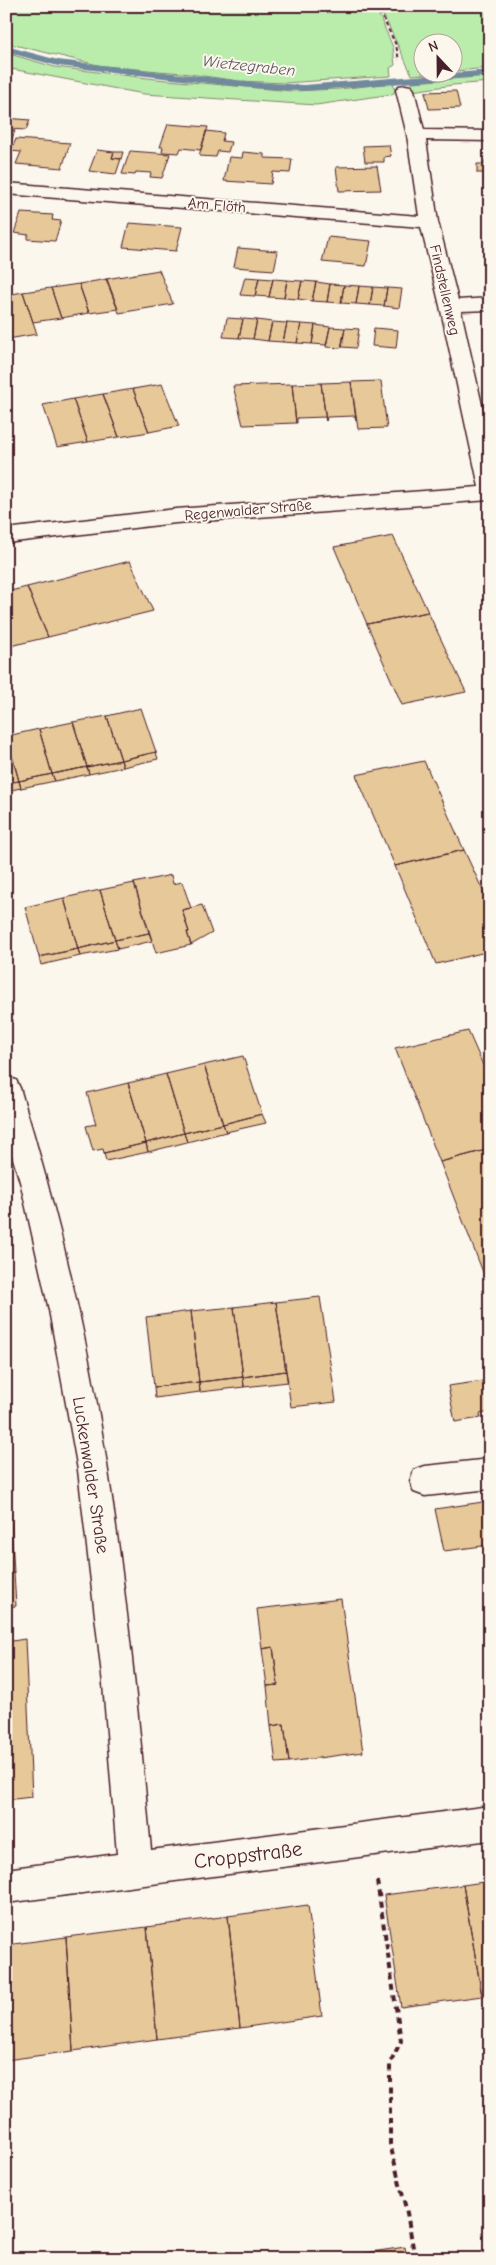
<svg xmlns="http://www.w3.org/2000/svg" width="496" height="2265" font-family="'Comic Neue',sans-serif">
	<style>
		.green { fill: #baecac; stroke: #82866c }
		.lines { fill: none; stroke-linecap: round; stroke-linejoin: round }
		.stream { fill: #6f899c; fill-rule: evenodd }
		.building { fill: #e6c899; stroke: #4a1f2b }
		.service-casing { stroke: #4a1f2b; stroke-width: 3 }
		.minor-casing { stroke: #4a1f2b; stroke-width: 3 }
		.path-far1 { stroke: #4a1f2b; stroke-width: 2; stroke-dasharray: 4 2.5; stroke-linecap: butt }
		.path { stroke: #4a1f2b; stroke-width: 4; stroke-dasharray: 6 4.5; stroke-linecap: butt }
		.service { fill: #fbf7ec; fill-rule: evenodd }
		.minor { fill: #fbf7ec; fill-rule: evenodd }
		.labels { text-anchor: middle; stroke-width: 4; stroke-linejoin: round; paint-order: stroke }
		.far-street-label { font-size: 15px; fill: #4a1f2b; stroke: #fbf7ec }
		.far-water-label { font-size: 16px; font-style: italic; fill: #5c5464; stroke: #fbf7ec }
		.street-label { font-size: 18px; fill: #4a1f2b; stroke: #fbf7ec }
		.near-street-label { font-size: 21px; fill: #4a1f2b; stroke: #fbf7ec }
	</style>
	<rect width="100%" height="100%" fill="#fbf7ec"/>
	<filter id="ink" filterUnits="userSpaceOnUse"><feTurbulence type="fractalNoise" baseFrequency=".02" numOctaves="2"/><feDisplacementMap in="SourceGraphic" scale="10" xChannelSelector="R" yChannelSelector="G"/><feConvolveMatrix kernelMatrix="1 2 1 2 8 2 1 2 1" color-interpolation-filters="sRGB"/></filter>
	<g filter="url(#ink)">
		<path class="green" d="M 6,6 L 375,6 L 393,47 L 395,65 L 390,68 L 391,76 L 284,83 L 239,81 L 182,73 L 102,66 L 6,43 Z
			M 379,6 L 490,6 L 490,68 L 454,71 L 454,42 L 424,42 L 424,72 L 439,73 L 412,75 Z
			M 6,53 L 55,67 L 156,79 L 292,91 L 338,89 L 393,83 L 395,90 L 393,94 L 316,105 L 144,94 L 6,68 Z
			M 490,76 L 490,82 L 453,85 L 412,91 L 412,82 Z"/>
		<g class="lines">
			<path class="stream" d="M 6,46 L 58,60 L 252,82 L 304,85 L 490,70 L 490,76 L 304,91 L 252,88 L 58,66 L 6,52 Z"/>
		</g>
		<path class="building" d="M 456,91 L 460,108 L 429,109 L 425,92 Z
			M 6,118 L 30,120 L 26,130 L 6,129 Z
			M 168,124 L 208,127 L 201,150 L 181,148 L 179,153 L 162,152 L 163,147 L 160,147 Z
			M 6,131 L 15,131 L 9,146 L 6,146 Z
			M 206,131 L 224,133 L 222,141 L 231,142 L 228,152 L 218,151 L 216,157 L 199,156 Z
			M 16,139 L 70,143 L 62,168 L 16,164 L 21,152 L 11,151 Z
			M 389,145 L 391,156 L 384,157 L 384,162 L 365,162 L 363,146 Z
			M 97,150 L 114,152 L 112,158 L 121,159 L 116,174 L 89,171 Z
			M 130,151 L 170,154 L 162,178 L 150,177 L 151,173 L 136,172 L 135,175 L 122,174 Z
			M 114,152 L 123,152 L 121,159 L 112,158 Z
			M 243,152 L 264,154 L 264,158 L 292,159 L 290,173 L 273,172 L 271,184 L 224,181 L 229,157 L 242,158 Z
			M 485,160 L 490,160 L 490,184 L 484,184 L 484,173 L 477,173 L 477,164 L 484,164 Z
			M 377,166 L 381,190 L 339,191 L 336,167 Z
			M 21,213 L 53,215 L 52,220 L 61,221 L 55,241 L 27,239 L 29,235 L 14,233 Z
			M 129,223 L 182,227 L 176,251 L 123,247 Z
			M 328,237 L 371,241 L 366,266 L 322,262 Z
			M 238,248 L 278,251 L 274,270 L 234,267 Z
			M 159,270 L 173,304 L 119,313 L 106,279 Z
			M 245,277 L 259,278 L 255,296 L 240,295 Z
			M 259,278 L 273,279 L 269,297 L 255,296 Z
			M 107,279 L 118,309 L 89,313 L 79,284 Z
			M 273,279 L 287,280 L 284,298 L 269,297 Z
			M 287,280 L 302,281 L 298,299 L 284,298 Z
			M 302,281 L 316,282 L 312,301 L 298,299 Z
			M 316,282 L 330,284 L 327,302 L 312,301 Z
			M 79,284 L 89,313 L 61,318 L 51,288 Z
			M 330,284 L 344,285 L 341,303 L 327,302 Z
			M 344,285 L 359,286 L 356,304 L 341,303 Z
			M 359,286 L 373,287 L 370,305 L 356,304 Z
			M 373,287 L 387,288 L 384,306 L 370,305 Z
			M 51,288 L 61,318 L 33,322 L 23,292 Z
			M 387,288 L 402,289 L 399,308 L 384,306 Z
			M 23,292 L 37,334 L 8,339 L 6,295 Z
			M 227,318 L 243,319 L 239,338 L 223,337 Z
			M 243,319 L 257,320 L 253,339 L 239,338 Z
			M 257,320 L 272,322 L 268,341 L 253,339 Z
			M 272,322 L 287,323 L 283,342 L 268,341 Z
			M 287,323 L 301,324 L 297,343 L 283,342 Z
			M 301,324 L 315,325 L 312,344 L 297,343 Z
			M 315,325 L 330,327 L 326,345 L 312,344 Z
			M 330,327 L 345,328 L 341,348 L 326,347 Z
			M 345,328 L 359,329 L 356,348 L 342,347 Z
			M 374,328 L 398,330 L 396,348 L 372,346 Z
			M 381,381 L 387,428 L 358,429 L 351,382 Z
			M 351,382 L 356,420 L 355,416 L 327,417 L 326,421 L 321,383 Z
			M 321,383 L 326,421 L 325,417 L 297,418 L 297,423 L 296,423 L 292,384 Z
			M 162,384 L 179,426 L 149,432 L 133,389 Z
			M 292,384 L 296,423 L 243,425 L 233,386 Z
			M 133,389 L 149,432 L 119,437 L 103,394 Z
			M 103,394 L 119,437 L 88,442 L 73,399 Z
			M 73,399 L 88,442 L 57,447 L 43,405 Z
			M 393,536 L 428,612 L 367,624 L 334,547 Z
			M 130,561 L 153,611 L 48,637 L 27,587 Z
			M 27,587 L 48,637 L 6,647 L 6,592 Z
			M 428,612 L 466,692 L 402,705 L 367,624 Z
			M 141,708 L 156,752 L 121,760 L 107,716 Z
			M 107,716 L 121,760 L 87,767 L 73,722 Z
			M 73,722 L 87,767 L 52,774 L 39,729 Z
			M 39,729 L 52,774 L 19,781 L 7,736 Z
			M 6,736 L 19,781 L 6,783 Z
			M 156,752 L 158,759 L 123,767 L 121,760 Z
			M 121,760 L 123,767 L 89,774 L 87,767 Z
			M 424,761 L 464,850 L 395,866 L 356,775 Z
			M 87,767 L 89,774 L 55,781 L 52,774 Z
			M 52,774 L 55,781 L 21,788 L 19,781 Z
			M 19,781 L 21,788 L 6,791 L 6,783 Z
			M 464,850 L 490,906 L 490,951 L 436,964 L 395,866 Z
			M 171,875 L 173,884 L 182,882 L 191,908 L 182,910 L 189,932 L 187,932 L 191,945 L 156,953 L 134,883 Z
			M 134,883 L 149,933 L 115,940 L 100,890 Z
			M 100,890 L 115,940 L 78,949 L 64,898 Z
			M 64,898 L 78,949 L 39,957 L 25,907 Z
			M 202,905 L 212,933 L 191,945 L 187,932 L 189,932 L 182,910 Z
			M 149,933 L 152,941 L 118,949 L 115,940 Z
			M 115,940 L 118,949 L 80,956 L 78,949 Z
			M 78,949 L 80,956 L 41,965 L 39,957 Z
			M 468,1031 L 490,1081 L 490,1149 L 440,1162 L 395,1048 Z
			M 243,1056 L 262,1114 L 223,1124 L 204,1065 Z
			M 204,1065 L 223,1124 L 184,1133 L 166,1074 Z
			M 166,1074 L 184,1133 L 146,1143 L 128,1083 Z
			M 128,1083 L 146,1143 L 104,1153 L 103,1149 L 93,1151 L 86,1126 L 96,1124 L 87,1093 Z
			M 262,1114 L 266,1123 L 226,1132 L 223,1124 Z
			M 223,1124 L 226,1132 L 187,1142 L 184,1133 Z
			M 184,1133 L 187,1142 L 148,1152 L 146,1143 Z
			M 146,1143 L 148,1152 L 106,1161 L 104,1153 Z
			M 490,1149 L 490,1284 L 488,1285 L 440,1162 Z
			M 320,1297 L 336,1402 L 291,1407 L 276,1302 Z
			M 276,1302 L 286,1371 L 243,1377 L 234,1307 Z
			M 234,1307 L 243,1377 L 199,1382 L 191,1311 Z
			M 191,1311 L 199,1382 L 154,1387 L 146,1317 Z
			M 286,1371 L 288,1382 L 244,1387 L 243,1377 Z
			M 243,1377 L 244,1387 L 200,1392 L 199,1382 Z
			M 490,1380 L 490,1412 L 480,1414 L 481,1418 L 455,1422 L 448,1386 Z
			M 199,1382 L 200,1392 L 155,1398 L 154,1387 Z
			M 490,1501 L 490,1545 L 444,1551 L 435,1509 Z
			M 10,1502 L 14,1573 L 6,1574 L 6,1503 Z
			M 14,1573 L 16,1606 L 6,1607 L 6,1574 Z
			M 341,1599 L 363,1752 L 289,1762 L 284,1724 L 271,1726 L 267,1686 L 278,1685 L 273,1647 L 262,1649 L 257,1609 Z
			M 25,1639 L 32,1797 L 6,1800 L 6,1642 Z
			M 273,1647 L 278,1685 L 267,1686 L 262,1649 Z
			M 284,1724 L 289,1762 L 276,1763 L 271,1726 Z
			M 490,1881 L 490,1995 L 482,1996 L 463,1885 Z
			M 463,1885 L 482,1996 L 401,2007 L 384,1895 Z
			M 308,1905 L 322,2016 L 240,2028 L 228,1916 Z
			M 228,1916 L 240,2028 L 157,2039 L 147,1927 Z
			M 147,1927 L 157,2039 L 73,2051 L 66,1937 Z
			M 66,1937 L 73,2051 L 6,2060 L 6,1945 Z
			M 405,2247 L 407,2259 L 325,2259 Z"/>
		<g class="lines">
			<g class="service-casing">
				<path id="service" d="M 490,1459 L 490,1489 L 425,1496 L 414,1492 L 410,1481 L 414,1470 L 425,1466 Z"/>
			</g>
			<g class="minor-casing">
				<path id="minor" d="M 405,85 L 411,86 L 414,90 L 424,130 L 490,131 L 490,141 L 426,140 L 438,222 L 458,300 L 490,298 L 490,310 L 461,311 L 490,441 L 490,500 L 176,523 L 6,543 L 6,529 L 176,509 L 479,487 L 440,306 L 421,227 L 6,194 L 6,183 L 419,216 L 407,135 L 396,90 L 399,86 Z
					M 6,1077 L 16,1080 L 20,1088 C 58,1213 89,1341 108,1471 C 127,1596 139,1723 151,1850 L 490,1806 L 490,1840 L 6,1903 L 6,1869 L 117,1854 L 103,1684 L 78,1470 L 49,1310 L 21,1185 L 6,1135 Z"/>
			</g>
			<path class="path-far1" d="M 377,6 L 396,45 L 399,60"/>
			<path class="path" d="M 377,1881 L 401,2041 L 390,2063 L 390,2144 L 407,2213 L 415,2259"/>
			<use href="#service" class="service"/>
			<use href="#minor" class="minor"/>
		</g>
	</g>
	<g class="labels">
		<g class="far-street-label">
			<text transform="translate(217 205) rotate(5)" y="5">Am Flöth</text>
			<text transform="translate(445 290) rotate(77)" y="5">Findstellenweg</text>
			<text transform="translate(248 510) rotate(-5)" y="5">Regenwalder Straße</text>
		</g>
		<g class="far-water-label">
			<text transform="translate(249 65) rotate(6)" y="6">Wietzegraben</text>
		</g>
		<g class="street-label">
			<text transform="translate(91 1475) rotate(81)" y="6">Luckenwalder Straße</text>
		</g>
		<g class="near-street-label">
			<text transform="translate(248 1855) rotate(-7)" y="7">Croppstraße</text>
		</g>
	</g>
	<rect width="496" height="2265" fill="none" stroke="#fbf7ec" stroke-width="25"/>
	<rect x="12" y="12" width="471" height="2240" fill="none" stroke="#4a1f2b" stroke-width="2" filter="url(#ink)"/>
	<g transform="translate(438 58) rotate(338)"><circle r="24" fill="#fbf7ec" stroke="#b4a19f"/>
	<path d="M0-4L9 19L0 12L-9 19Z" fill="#4a1f2b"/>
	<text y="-8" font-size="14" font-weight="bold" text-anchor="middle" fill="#4a1f2b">N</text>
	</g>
</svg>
